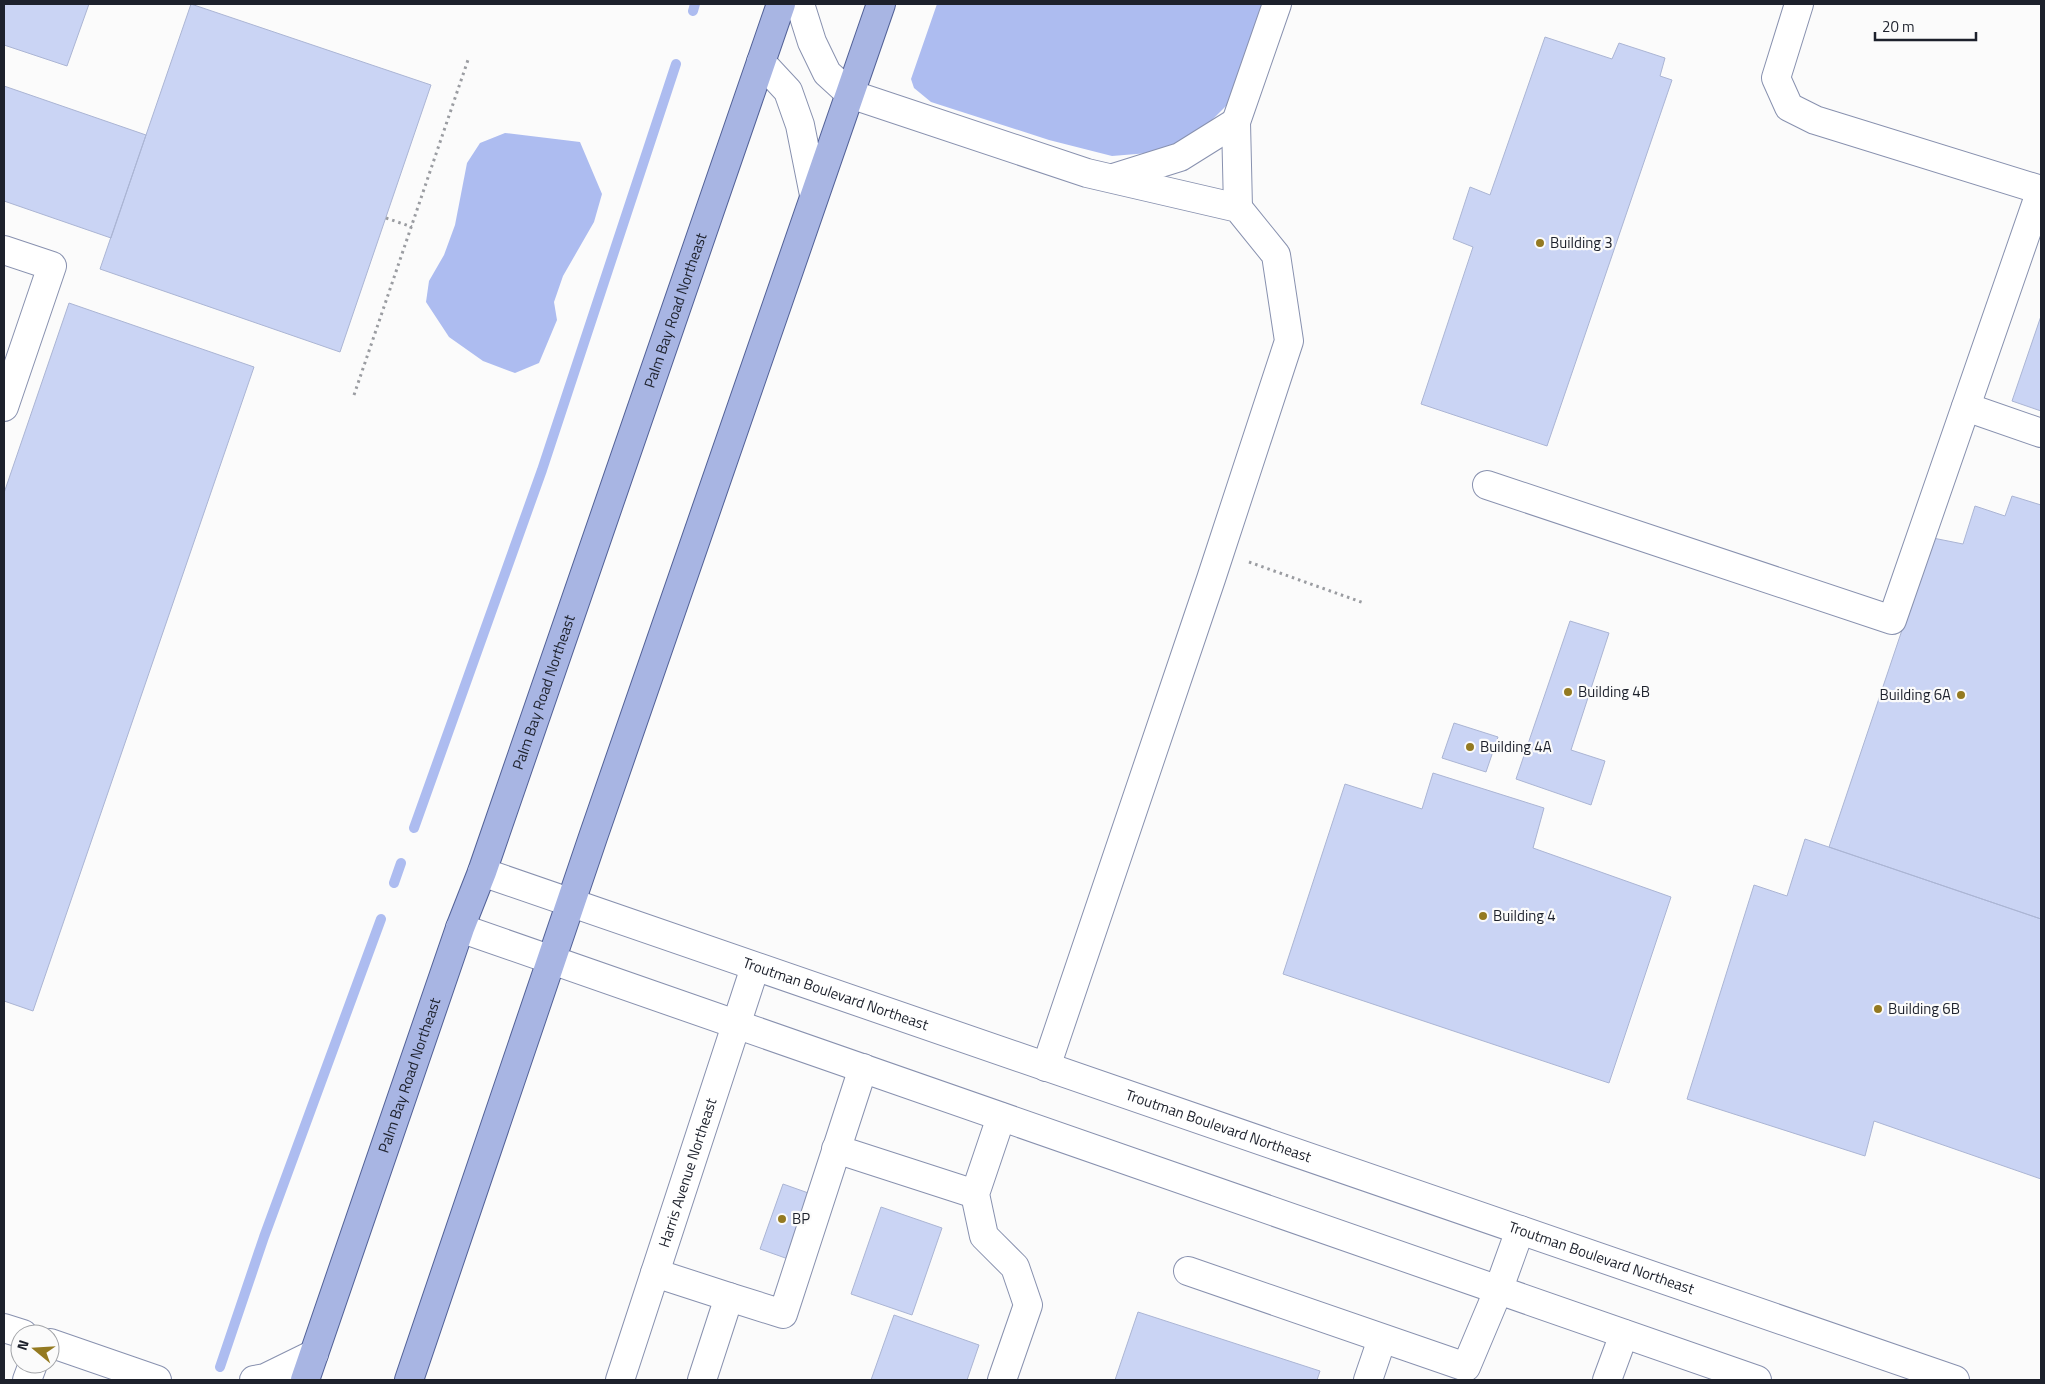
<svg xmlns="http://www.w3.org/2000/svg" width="2045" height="1384" font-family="'Titillium Web',sans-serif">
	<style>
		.water { fill: #adbcf0 }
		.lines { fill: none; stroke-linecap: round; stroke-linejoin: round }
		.stream { stroke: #adbcf0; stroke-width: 10 }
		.building { fill: #cad4f4; stroke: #abb5d4 }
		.minor-casing { stroke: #8891af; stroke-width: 30 }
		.major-casing { stroke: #526197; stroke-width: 30 }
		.path { stroke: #9a9ca1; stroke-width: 3; stroke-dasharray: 2.5 4; stroke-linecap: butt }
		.minor { stroke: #fff; stroke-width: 28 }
		.major { stroke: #a8b5e3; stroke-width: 28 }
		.poi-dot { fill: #947a21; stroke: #fbfbfb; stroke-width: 2 }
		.labels { text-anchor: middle; stroke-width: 4.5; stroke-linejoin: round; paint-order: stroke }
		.poi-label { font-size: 15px; fill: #1d212c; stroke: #fbfbfb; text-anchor: start }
		.street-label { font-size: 15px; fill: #1d212c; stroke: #fbfbfb }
	</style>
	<rect width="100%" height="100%" fill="#fbfbfb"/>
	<path class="water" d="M 937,4 L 1273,4 L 1231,101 L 1204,128 L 1161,152 L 1112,156 L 1049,140 L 931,102 L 914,88 L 911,79 Z
		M 505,133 L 580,142 L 602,194 L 594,222 L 563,276 L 554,302 L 557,320 L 539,363 L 515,373 L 483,361 L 449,337 L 426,302 L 429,281 L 444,255 L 455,225 L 467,163 L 480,143 Z"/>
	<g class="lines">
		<path class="stream" d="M 693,11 L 695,4
			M 414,828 L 542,470 L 676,64
			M 394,883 L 401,863
			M 220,1367 L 264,1237 L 381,919"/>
	</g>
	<path class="building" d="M 4,4 L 89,4 L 67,66 L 4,45 Z
		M 191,4 L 431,85 L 340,352 L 100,269 Z
		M 1545,37 L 1612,59 L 1619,43 L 1665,58 L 1660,76 L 1672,80 L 1547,446 L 1421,404 L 1473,247 L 1453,239 L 1470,187 L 1490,195 Z
		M 4,86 L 146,135 L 111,238 L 4,201 Z
		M 69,303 L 254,367 L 33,1011 L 4,1001 L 4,493 Z
		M 2041,316 L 2041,411 L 2012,401 Z
		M 2012,496 L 2041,505 L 2041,919 L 1829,847 L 1933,538 L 1963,544 L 1975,506 L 2005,516 Z
		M 1570,621 L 1609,633 L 1571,750 L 1605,761 L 1591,805 L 1516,779 Z
		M 1454,723 L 1498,737 L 1486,772 L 1442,758 Z
		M 1433,773 L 1544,808 L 1533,848 L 1671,897 L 1609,1083 L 1283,974 L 1345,784 L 1422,809 Z
		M 1805,839 L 2041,919 L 2041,1179 L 1874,1121 L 1865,1156 L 1687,1099 L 1754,885 L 1787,896 Z
		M 783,1184 L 814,1195 L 791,1260 L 760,1249 Z
		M 881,1207 L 942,1228 L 912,1315 L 851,1294 Z
		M 1138,1312 L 1320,1371 L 1317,1380 L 1115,1380 Z
		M 894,1315 L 979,1345 L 967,1380 L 871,1380 Z"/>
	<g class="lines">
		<g class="minor-casing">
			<g id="minor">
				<path d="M 800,4 L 812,42 L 827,73 L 850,94 L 1087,173 L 1238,208 L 1276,255 L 1289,341 L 1211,579 L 1046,1067"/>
				<path d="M 1799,4 L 1776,78 L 1789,107 L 1815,120 L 2041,190"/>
				<path d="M 761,62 L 788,91 L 800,125 L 814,195"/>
				<path d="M 1113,178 L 1180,157 L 1236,122"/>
				<path d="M 1238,208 L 1236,122 L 1277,4"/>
				<path d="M 4,250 L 52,266 L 4,407"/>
				<path d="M 1966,407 L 2041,433"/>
				<path d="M 1487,485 L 1892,620 L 2041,190"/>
				<path id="s1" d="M 482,872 L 1955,1380"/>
				<path d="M 460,928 L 1757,1380"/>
				<path d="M 1001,1117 L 975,1194 L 984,1236 L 1015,1267 L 1028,1305 L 1002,1380"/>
				<path d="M 836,1149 L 975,1194"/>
				<path d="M 1188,1271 L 1466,1367 L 1498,1291 L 1520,1230"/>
				<path d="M 655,1273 L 729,1297 L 702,1380"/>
				<path d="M 729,1297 L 783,1314 L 863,1068"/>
				<path d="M 4,1328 L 23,1334"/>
				<path d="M 50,1343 L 157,1380"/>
				<path d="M 27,1380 L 33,1364"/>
				<path d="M 254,1380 L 265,1378 L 314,1354"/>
				<path id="s2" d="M 620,1380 L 755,967"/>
				<path d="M 1368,1380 L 1382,1339"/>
				<path d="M 1607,1380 L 1624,1334"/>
			</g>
		</g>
		<g class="major-casing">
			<g id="major">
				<path id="s3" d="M 305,1380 L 460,928 L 482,872 L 781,4"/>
				<path d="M 409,1380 L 593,837 L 881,4"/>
			</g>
		</g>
		<path class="path" d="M 386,218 L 412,227
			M 354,395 L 469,57
			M 1249,562 L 1364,603"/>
		<use href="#minor" class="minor"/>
		<use href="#major" class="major"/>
	</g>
	<g class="poi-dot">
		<circle cx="1540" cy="243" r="5"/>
		<circle cx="1568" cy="692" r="5"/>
		<circle cx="1961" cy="695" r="5"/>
		<circle cx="1470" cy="747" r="5"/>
		<circle cx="1483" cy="916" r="5"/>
		<circle cx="1878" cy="1009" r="5"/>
		<circle cx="782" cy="1219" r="5"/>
	</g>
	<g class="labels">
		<g class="poi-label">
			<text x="1550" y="248">Building 3</text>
			<text x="1578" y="697">Building 4B</text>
			<text x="1951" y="700" text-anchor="end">Building 6A</text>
			<text x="1480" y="752">Building 4A</text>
			<text x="1493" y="921">Building 4</text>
			<text x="1888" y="1014">Building 6B</text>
			<text x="792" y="1224">BP</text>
		</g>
		<g class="street-label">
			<text dy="5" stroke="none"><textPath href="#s3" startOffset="1132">Palm Bay Road Northeast</textPath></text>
			<text dy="5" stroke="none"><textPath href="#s3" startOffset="728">Palm Bay Road Northeast</textPath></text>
			<text dy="5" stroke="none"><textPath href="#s1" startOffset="374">Troutman Boulevard Northeast</textPath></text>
			<text dy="5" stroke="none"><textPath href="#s3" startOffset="322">Palm Bay Road Northeast</textPath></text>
			<text dy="5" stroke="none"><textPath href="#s1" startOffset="779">Troutman Boulevard Northeast</textPath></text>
			<text dy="5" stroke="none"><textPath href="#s2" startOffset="218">Harris Avenue Northeast</textPath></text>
			<text dy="5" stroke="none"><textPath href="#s1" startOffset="1184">Troutman Boulevard Northeast</textPath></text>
		</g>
	</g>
	<rect width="2045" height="1384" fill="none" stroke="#1d212c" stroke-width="10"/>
	<g transform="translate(35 1349) rotate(288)"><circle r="24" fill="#fbfbfb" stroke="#a2a4a8"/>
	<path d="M0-4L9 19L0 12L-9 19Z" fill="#947a21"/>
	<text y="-8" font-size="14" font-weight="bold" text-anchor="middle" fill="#1d212c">N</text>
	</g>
	<path d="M1875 32v8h101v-8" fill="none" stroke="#1d212c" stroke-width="2.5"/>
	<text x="1882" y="32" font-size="15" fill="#1d212c" stroke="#fbfbfb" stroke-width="4" paint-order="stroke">20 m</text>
</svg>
